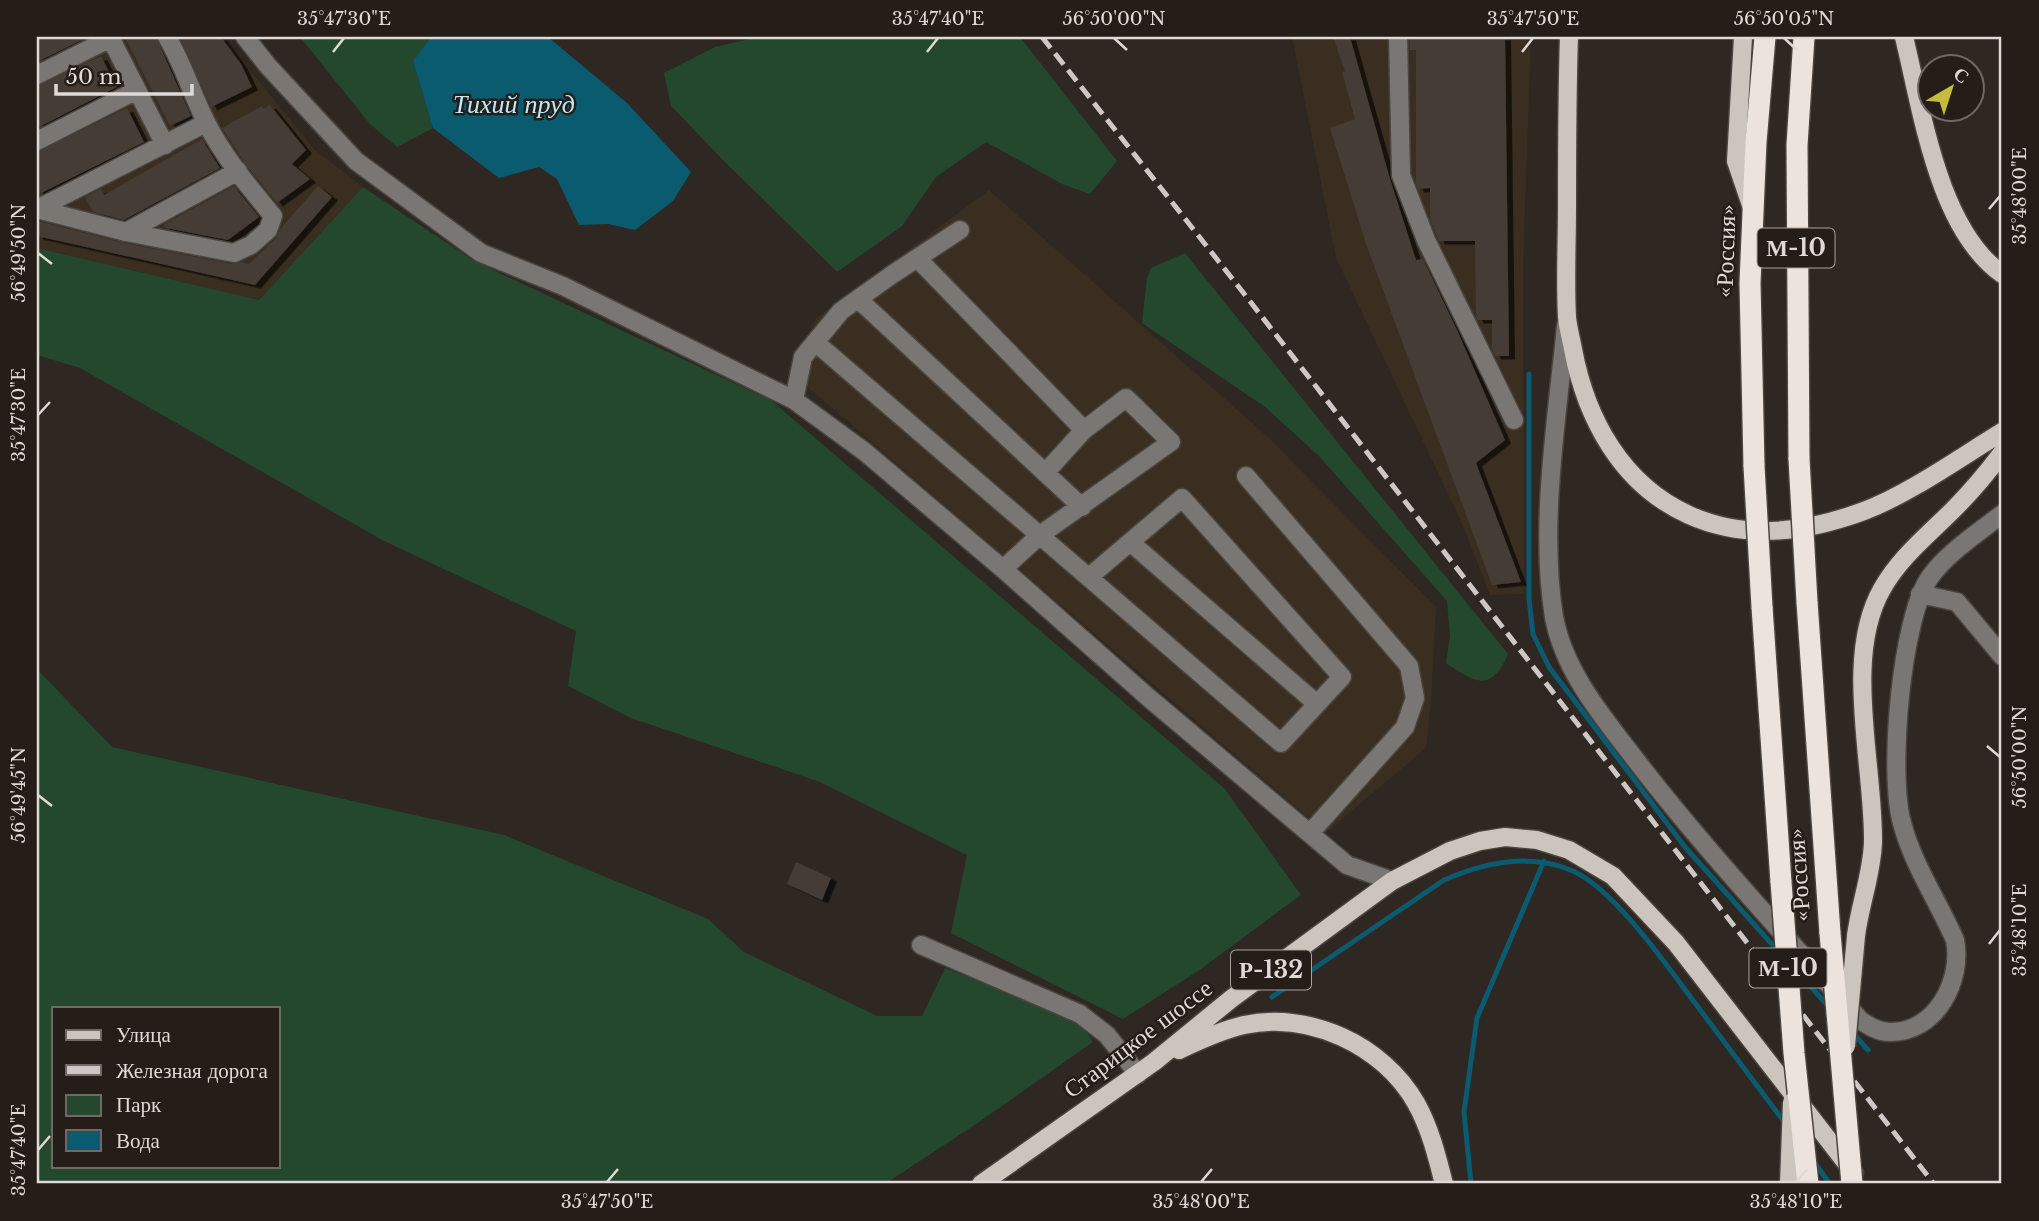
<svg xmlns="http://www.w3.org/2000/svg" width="2039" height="1221" font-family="'Libre Baskerville',serif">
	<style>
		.industrial { fill: #392e1f }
		.green { fill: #24482e; fill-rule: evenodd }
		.water { fill: #0b5b70 }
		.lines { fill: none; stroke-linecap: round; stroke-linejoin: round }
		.stream { stroke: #0b5b70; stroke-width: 5 }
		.building { fill: #443c36; filter: url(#shadow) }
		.minor-casing { stroke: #4a443f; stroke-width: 21 }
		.major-casing { stroke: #4a443f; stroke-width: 21 }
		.highway-casing { stroke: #4a443f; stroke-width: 24 }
		.minor { stroke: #7a7673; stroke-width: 18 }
		.major { stroke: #ccc5be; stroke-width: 18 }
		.highway { stroke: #ece4dc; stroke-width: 21 }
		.rail { stroke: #cdc8c5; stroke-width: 5; stroke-dasharray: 14 7; stroke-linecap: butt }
		.major-bridge-casing { stroke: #4a443f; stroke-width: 21; stroke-linecap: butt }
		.highway-bridge-casing { stroke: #4a443f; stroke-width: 24; stroke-linecap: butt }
		.major-bridge { stroke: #ccc5be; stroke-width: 18 }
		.highway-bridge { stroke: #ece4dc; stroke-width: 21 }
		.ticks { fill: none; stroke: #dfdad7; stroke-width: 2.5 }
		.labels { text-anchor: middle; stroke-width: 5; stroke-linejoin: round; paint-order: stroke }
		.shield { fill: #241d18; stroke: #a7a19e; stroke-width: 2 }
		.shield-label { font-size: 23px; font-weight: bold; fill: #dfdad7 }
		.street-label { font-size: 24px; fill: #dfdad7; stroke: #241d18 }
		.water-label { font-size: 26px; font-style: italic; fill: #bde9fa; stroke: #241d18 }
		.neatline { fill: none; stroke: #dfdad7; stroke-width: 2.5 }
		.ticks-label { font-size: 18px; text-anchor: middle; fill: #dfdad7 }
	</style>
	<defs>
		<filter id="shadow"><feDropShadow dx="6" dy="3.5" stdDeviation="0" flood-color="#0009"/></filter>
	</defs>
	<rect width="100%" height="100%" fill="#2e2722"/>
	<path class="industrial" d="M 37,37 L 223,37 L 315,150 L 363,187 L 259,300 L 37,248 Z
		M 1292,37 L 1531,37 L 1523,268 L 1524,594 L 1490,595 L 1460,519 L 1336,258 Z
		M 989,190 L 1268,437 L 1436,607 L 1431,703 L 1426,748 L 1326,833 L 790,372 L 816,318 Z"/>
	<path class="green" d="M 300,37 L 431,37 L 413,61 L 433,128 L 397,147 L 370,124 Z
		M 758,37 L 1020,37 L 1117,161 L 1090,194 L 1062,184 L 986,142 L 936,177 L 902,226 L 837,272 L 723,160 L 671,106 L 664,73 L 715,47 Z
		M 363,187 L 474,261 L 772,401 L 1225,789 L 1301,895 L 1198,971 L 1123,1019 L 951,933 L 967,855 L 820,782 L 631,718 L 568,686 L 576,631 L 384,541 L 80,368 L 37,355 L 37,248 L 259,300 Z
		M 1185,253 L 1508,654 C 1491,693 1476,683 1446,663 L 1450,636 L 1447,601 L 1319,456 L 1265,407 L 1142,323 L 1147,278 L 1151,268 Z
		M 37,669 L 112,747 L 504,835 L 708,919 L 744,952 L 877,1016 L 922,1016 L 945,968 L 1079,1021 L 1093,1042 L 979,1122 L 885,1184 L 37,1184 ZM 54,1009 L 278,1009 L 278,1167 L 54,1167 Z"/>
	<path class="water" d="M 431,37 L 548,37 L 627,103 L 691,172 L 673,201 L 635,230 L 608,224 L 579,225 L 557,179 L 539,167 L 499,178 L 433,128 L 413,61 Z"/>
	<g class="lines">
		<path class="stream" d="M 1529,374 L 1529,599 L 1533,634 L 1549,667 L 1685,847 L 1778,951
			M 1794,968 L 1830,1008
			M 1272,997 L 1444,880 C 1485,862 1530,852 1573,871 C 1615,890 1667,966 1695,1003 C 1725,1043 1755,1083 1785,1123
			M 1853,1033 L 1868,1050
			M 1814,1162 L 1830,1184
			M 1471,1184 L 1464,1112 L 1477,1018 L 1544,861"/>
	</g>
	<path class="building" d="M 37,37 L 88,37 L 37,62 Z
		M 125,37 L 156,37 L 191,116 L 170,126 Z
		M 180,37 L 221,37 L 241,64 L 252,87 L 211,107 Z
		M 1333,37 L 1350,37 L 1390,179 L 1416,260 L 1423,259 L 1457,330 L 1505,440 L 1476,463 L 1521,582 L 1492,585 L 1366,244 L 1330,128 L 1355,119 L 1342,72 L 1345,71 Z
		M 1409,37 L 1505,37 L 1509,356 L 1495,356 L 1492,349 L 1492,320 L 1478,320 L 1476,317 L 1475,241 L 1439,241 L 1430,220 L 1430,188 L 1418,189 L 1416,183 L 1416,50 L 1410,50 Z
		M 101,56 L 117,87 L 37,128 L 37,86 Z
		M 270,105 L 306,150 L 292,164 L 310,179 L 277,203 L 244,162 L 222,128 L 262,106 L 263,109 Z
		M 127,108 L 144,142 L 37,195 L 37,152 Z
		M 202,139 L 220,168 L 124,220 L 93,212 L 85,197 L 101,189 L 104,195 Z
		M 234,186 L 259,217 L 228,240 L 166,228 L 163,225 Z
		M 318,186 L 332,197 L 255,285 L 37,236 L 37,221 L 124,243 L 232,264 L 241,262 L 249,264 L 276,238 L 281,228 Z
		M 796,862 L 831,878 L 822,900 L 787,884 Z"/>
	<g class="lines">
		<g class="minor-casing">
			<path id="minor" d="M 110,37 L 165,145
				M 245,37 L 268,66 L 356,161 L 481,253 L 563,286 L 794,400 L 865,452 L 1003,569 L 1149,698 L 1347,865 L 1392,881
				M 1398,37 L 1401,175 L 1426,240 L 1514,420
				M 37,75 L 111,38
				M 37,141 L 137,90
				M 37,209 L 126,232 L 234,253 L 251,245 L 268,230 L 273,216 C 249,187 223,156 206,122 C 192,94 183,64 167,37
				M 37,209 L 206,123
				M 126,232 L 238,171
				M 917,258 L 1084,430
				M 858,299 L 1082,507
				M 1566,326 C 1557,419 1539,525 1554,617 C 1564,671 1602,716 1635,759 C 1705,850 1784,934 1860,1020 C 1869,1026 1878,1032 1890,1032 C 1936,1033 1963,980 1955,940 C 1938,901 1913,865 1902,823 C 1888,774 1901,618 1930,577 C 1948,552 1978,533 2002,514
				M 815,342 L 1281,743 L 1342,677 L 1182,498 L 1089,577
				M 794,400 L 803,357 L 841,311 L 893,274 L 960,230
				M 1246,476 L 1409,666 L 1415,698 L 1405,727 L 1310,833
				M 1130,542 L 1317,704
				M 1003,569 L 1040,535 L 1171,442 L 1126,398 L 1084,430 L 1045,473
				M 1920,594 L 1957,602 L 2002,656
				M 921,945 L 1080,1014 L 1107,1035 L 1138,1074"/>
		</g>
		<g class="major-casing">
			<path id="major" d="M 1569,37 C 1567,93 1567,150 1567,206 C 1567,243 1565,281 1567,317 C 1568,328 1571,338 1573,349 C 1586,419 1622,485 1689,515 C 1747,541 1807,532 1864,511 C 1909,494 1961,457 2002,432
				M 1743,37 L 1736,161 L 1751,205
				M 1904,37 C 1922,110 1938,229 2002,274
				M 1856,936 C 1860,904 1872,874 1873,842 C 1874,765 1843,657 1882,589 C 1900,557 1928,535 1953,510 C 1971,492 1987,473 2002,453
				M 1179,1050 C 1200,1040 1222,1030 1244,1025 C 1309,1011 1383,1045 1416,1103 C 1430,1128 1437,1156 1444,1184
				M 981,1184 L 1154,1062 L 1231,999 L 1392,881 L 1450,851 L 1480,841 L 1505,837 L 1537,840 L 1569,850 L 1613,876 L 1676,943 L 1854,1173"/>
		</g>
		<g class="highway-casing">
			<path id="highway" d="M 1799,459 L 1797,145 L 1804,37
				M 1754,466 L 1750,283 L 1756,142 L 1765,37
				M 1807,602 L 1830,933
				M 1762,607 L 1781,882"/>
		</g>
		<use href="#minor" class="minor"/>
		<use href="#major" class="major"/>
		<use href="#highway" class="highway"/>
		<path class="rail" d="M 1042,37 L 1249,300 L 1934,1184"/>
		<g class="major-bridge-casing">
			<path id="major-bridge" d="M 1846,1046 L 1856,936
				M 1789,1184 L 1792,1102"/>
		</g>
		<g class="highway-bridge-casing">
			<path id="highway-bridge" d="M 1799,459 L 1807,602
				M 1754,466 L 1762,607
				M 1781,882 L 1794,1053 L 1808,1184
				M 1830,933 L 1852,1184"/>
		</g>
		<use href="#major-bridge" class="major-bridge"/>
		<use href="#highway-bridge" class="highway-bridge"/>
	</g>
	<path class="ticks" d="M 1114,38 L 1127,50M 1784,38 L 1797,50M 333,52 L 344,38M 927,52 L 938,38M 1522,52 L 1533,38M 1989,209 L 2000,196M 38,253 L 52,264M 38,415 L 50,402M 1987,746 L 2000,757M 38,795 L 52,806M 1989,944 L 2000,930M 38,1150 L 50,1136M 607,1182 L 618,1169M 1201,1182 L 1212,1169M 1796,1182 L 1807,1169"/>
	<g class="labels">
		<g class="shield">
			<rect x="1757.5" y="228.5" width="77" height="39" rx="5"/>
			<rect x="1749.5" y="948.5" width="77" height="39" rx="5"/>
			<rect x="1231" y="950.5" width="80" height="39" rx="5"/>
		</g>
		<g class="shield-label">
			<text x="1796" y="256">М-10</text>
			<text x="1788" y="976">М-10</text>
			<text x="1271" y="978">Р-132</text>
		</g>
		<g class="street-label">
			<text transform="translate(1726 251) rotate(-88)" y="8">«Россия»</text>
			<text transform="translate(1799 875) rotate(-94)" y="8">«Россия»</text>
			<text transform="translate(1138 1039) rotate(-37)" y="8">Старицкое шоссе</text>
		</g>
		<g class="water-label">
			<text x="514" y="113">Тихий пруд</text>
		</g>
	</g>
	<rect width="2039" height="1221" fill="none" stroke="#241d18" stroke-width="77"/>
	<rect x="52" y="1007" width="228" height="161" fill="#241d18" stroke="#6f6964" stroke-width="2"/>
	<rect x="66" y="1030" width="35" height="10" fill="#ccc5be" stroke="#6f6964" stroke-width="2"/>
	<text x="116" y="1042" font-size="21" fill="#dfdad7">Улица</text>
	<rect x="66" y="1065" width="35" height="10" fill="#cdc8c5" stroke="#6f6964" stroke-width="2"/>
	<text x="116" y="1078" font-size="21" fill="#dfdad7">Железная дорога</text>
	<rect x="66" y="1095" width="35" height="21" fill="#24482e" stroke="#6f6964" stroke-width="2"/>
	<text x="116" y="1112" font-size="21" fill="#dfdad7">Парк</text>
	<rect x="66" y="1130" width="35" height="21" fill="#0b5b70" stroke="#6f6964" stroke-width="2"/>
	<text x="116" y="1148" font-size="21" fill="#dfdad7">Вода</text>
	<g transform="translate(1951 88) rotate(39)"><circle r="33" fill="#241d18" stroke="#6f6964" stroke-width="2"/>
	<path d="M0-5L12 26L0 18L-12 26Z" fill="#c6bc3c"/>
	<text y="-10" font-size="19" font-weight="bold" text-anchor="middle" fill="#dfdad7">С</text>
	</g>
	<path d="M56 84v10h136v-10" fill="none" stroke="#dfdad7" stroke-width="3.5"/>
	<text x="66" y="84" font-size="21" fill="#dfdad7" stroke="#241d18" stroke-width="5" paint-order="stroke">50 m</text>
	<rect x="38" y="38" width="1962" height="1144" class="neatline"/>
	<g class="ticks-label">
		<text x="344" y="25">35°47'30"E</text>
		<text x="938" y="25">35°47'40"E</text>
		<text x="1114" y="25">56°50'00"N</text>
		<text x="1533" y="25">35°47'50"E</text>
		<text x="1784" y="25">56°50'05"N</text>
		<text transform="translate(2020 196) rotate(-90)" y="6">35°48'00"E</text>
		<text transform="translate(19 253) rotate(-90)" y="6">56°49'50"N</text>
		<text transform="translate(19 415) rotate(-90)" y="6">35°47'30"E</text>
		<text transform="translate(2020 757) rotate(-90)" y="6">56°50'00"N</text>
		<text transform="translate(19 795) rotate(-90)" y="6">56°49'45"N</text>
		<text transform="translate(2020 930) rotate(-90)" y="6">35°48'10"E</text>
		<text transform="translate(19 1150) rotate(-90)" y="6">35°47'40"E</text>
		<text x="607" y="1208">35°47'50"E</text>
		<text x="1201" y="1208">35°48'00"E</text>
		<text x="1796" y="1208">35°48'10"E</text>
	</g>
</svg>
